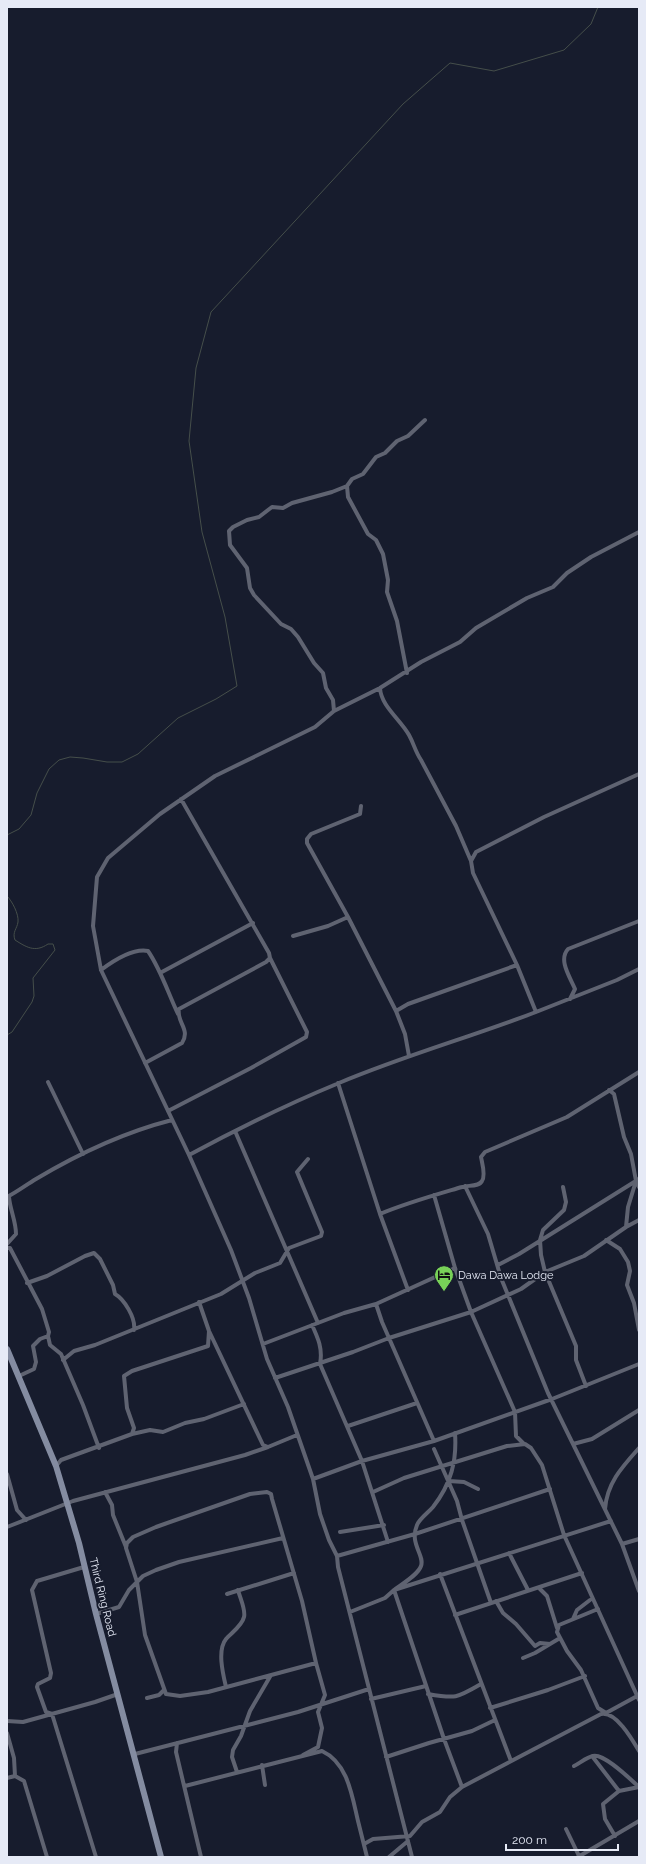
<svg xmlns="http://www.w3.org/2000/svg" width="646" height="1864" font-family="Raleway,sans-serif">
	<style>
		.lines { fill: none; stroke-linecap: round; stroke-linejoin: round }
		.stream { stroke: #454e4a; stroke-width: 1 }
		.street { stroke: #5f6371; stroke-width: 4 }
		.secondary { stroke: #848ca1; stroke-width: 6 }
		.labels { text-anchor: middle; stroke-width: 4; stroke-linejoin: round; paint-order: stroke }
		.poi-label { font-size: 11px; fill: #e6eaf6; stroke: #171c2d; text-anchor: start }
		.street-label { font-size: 11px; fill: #e6eaf6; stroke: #171c2d }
	</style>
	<rect width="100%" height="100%" fill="#171c2d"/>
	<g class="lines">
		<path class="stream" d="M 7,835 L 19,829 L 31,815 L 37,793 L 49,769 L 59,760 L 70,757 L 83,758 L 107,762 L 122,762 L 138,754 L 178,718 L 216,699 L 237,686 L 225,617 L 202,532 L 189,441 L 196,368 L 211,312 L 403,104 L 450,63 L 494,71 L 564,50 L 591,24 L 598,7
			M 7,896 C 12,901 19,914 18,922 C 17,929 12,932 15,940 C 26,947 35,953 48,944 L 53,944 L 55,950 L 33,978 L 34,996 L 32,1002 L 12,1032 L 7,1035"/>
		<path class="street" d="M 407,673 L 397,621 L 387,592 L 388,580 L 383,554 L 376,540 L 368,534 L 348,497 L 347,486 L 352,479 L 363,474 L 376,457 L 385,453 L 397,441 L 408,436 L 425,420
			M 380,688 C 381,706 400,719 409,735 C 414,744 415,751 421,760 L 456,826 L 471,861
			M 334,711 L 333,700 L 326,688 L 323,673 L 314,663 L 298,637 L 291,629 L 281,624 L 254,595 L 250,588 L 247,568 L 230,545 L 229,531 L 233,527 L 247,520 L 259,517 L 272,507 L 283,508 L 292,503 L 332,492 L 347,486
			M 361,806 L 360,814 L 311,834 L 307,839 L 307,843 L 348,917 L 396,1011 L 405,1034 L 409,1056
			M 293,936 L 328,926 L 348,917
			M 101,970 C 113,961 133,948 148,951 C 161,970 168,993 178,1014
			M 160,973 L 253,923
			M 570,999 L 575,989 C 570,977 558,960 568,949 L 639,921
			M 396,1011 L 408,1004 L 517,965
			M 536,1012 L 617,980 L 639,969
			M 145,1063 L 182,1043 C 191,1029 176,1022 179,1009 L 266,962 L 270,958 L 269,953 L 181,799
			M 48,1082 L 83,1154
			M 338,1083 L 380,1214 L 408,1290
			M 609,1090 L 614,1094 L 624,1137 L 631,1154 L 636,1181 L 639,1187
			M 168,1111 L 251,1068 L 306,1037 L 307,1032 L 270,958
			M 235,1131 L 318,1323
			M 189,1155 C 237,1129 288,1104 339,1083 C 403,1056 471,1037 536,1012 L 517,965 L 473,873 L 471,861 L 476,852 L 544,817 L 639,774
			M 465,1186 L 488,1234 L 501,1278 L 548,1393 L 622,1544 L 639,1591
			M 563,1187 L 566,1202 L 564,1210 L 543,1230 L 540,1240 L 541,1255 L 545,1272 L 576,1346 L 576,1360 L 586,1386
			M 434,1195 L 455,1268 L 471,1312 L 515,1412 L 516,1436 L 524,1444
			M 7,1197 C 17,1192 26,1185 36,1179 C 78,1154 125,1132 172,1120
			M 380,1214 C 406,1203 435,1195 462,1187 C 468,1185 479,1187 482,1181 C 486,1175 482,1163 481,1157 L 485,1152 L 567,1117 L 639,1072
			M 626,1227 L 639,1220
			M 606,1240 L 620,1249 L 628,1262 L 630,1271 L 627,1285 L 634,1303 L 639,1330
			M 7,1244 L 16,1234 C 16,1221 10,1210 9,1197
			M 7,1248 L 10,1248 L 42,1309 L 49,1332 L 48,1336 L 40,1339 L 33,1346 L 36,1362 L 34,1369 L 19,1376
			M 498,1265 L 519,1254 L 639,1179
			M 27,1283 L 47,1276 L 85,1256 L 94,1253 L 100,1259 L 113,1285 L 115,1294 C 124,1299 136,1318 134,1330
			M 199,1302 L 209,1331 L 263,1445 L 268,1447
			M 376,1304 L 382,1322 L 434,1441
			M 312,1325 C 318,1338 323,1349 320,1364 L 362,1461 L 388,1542
			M 48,1336 L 50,1345 L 61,1354 L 83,1405 L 99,1448
			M 263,1344 L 344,1313 L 376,1304 L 455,1268
			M 63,1360 L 74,1351 L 95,1345 L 221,1294 L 255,1273 L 280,1263 L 289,1248 L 321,1236 L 322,1232 L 297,1172 L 308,1159
			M 275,1378 L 353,1352 L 389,1338 L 471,1312 L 521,1289 L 545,1272 L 584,1256 L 626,1227 L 628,1207 L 636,1181
			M 348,1426 L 417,1403
			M 455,1433 C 457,1461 451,1484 433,1507 C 428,1513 420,1518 417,1525 C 409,1544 425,1555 421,1566 C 418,1575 402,1584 394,1590 L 444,1739 L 462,1787
			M 132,1434 L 134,1428 L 127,1408 L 124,1376 L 132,1371 L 208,1346 L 209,1331
			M 573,1444 L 592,1439 L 639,1410
			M 434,1449 L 457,1501 L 462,1520 L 491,1603
			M 56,1466 L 61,1460 L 132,1434 L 150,1430 L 163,1432 L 185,1423 L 204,1419 L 244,1404
			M 7,1474 L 17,1510 L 26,1520
			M 313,1479 L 362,1461 L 434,1441 L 552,1399 L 639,1364
			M 449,1481 L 464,1482 L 478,1489
			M 105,1492 L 112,1505 L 113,1515 L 126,1547
			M 373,1492 L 404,1478 L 507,1446 L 525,1444 L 531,1448 L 542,1465 L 564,1535 L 639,1700
			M 605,1509 C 607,1483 622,1467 639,1448
			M 7,1527 L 73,1501 L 245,1455 L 268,1447 L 297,1435
			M 340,1532 L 384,1525
			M 622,1544 L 639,1539
			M 509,1553 L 528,1590
			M 337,1556 L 415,1534 L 550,1489
			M 84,1567 L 37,1581 L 32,1590 L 51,1673 L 50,1678 L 38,1684 L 37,1687 L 46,1712 L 52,1714 L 96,1857
			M 440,1574 L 511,1761
			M 540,1589 L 547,1596 L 557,1628
			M 227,1594 L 294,1573
			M 496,1601 L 503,1613 L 516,1624 L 535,1646 L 540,1643 L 550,1644 L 560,1638
			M 598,1609 L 559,1625 L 557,1632 L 567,1651 L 581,1670 L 598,1708 L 606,1713 L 639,1695
			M 350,1612 L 385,1598 L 394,1590 L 611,1521
			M 96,1614 L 119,1607 L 129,1590 L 143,1576 L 156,1570 L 179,1562 L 283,1538
			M 455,1615 L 582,1573
			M 573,1619 L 577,1610 L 590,1600
			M 523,1658 L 535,1653 L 550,1644
			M 226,1687 C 223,1674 217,1650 226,1639 C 231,1633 242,1626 244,1617 C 246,1610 240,1598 238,1590
			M 428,1694 C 456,1699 457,1698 481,1684
			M 147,1698 L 159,1695 L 164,1690
			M 371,1699 L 426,1686
			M 490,1708 L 548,1690 L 585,1676
			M 7,1721 L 23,1722 L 95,1702 L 118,1694
			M 7,1733 L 14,1758 L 15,1776 L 24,1781 L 47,1857
			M 177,1743 L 176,1752 L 201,1857
			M 135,1754 L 298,1712 L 369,1689
			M 303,1755 L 318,1747 L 322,1728 L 318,1712 L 325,1695 L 316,1663 L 208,1692 L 180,1696 L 166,1694 L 145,1635 L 137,1582 L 126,1548 L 127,1543 L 133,1537 L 156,1527 L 250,1494 L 267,1492 L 271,1494 L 272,1499 L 302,1601 L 316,1663
			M 592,1756 L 619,1791
			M 386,1757 L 429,1743 L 472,1731 L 495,1720
			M 262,1765 L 265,1785
			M 574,1766 C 580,1763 587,1757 593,1756 C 604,1753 630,1779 639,1787
			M 237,1772 L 232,1757 L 233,1750 L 241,1736 L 250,1711 L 271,1675
			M 7,1778 L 15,1776
			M 185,1786 L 322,1751 C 348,1763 352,1796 358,1821 C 361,1833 364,1845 367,1857
			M 566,1829 L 579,1856
			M 615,1836 L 605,1819 L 603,1804 L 619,1791 L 639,1787
			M 364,1844 L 373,1839 L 410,1836 L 422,1822 L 440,1812 L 450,1797 L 462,1787 L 601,1714 C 616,1711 632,1739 639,1751
			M 389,1857 L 408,1841
			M 412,1857 L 338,1567 L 337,1556 L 329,1540 L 320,1514 L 313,1479 L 288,1407 L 267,1359 L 249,1298 L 231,1250 L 189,1155 L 101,970 L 93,926 L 97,877 L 108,858 L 160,814 L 215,776 L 315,727 L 334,711 L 380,688 L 421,662 L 460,642 L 476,628 L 527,598 L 553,587 L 567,573 L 591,557 L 639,532
			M 578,1857 L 639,1821"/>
		<path class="secondary" d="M 7,1349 L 56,1466 L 79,1543 L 96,1614 L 161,1857"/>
	</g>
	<defs>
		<g id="hotel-pin" transform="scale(1)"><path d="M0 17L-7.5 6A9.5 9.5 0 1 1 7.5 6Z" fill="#78d158" stroke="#171c2d"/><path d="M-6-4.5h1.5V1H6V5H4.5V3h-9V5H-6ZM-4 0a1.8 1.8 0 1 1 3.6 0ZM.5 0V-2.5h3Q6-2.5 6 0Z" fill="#111"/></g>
	</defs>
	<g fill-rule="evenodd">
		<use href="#hotel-pin" x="444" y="1275"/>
	</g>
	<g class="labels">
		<g class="poi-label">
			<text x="458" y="1279">Dawa Dawa Lodge</text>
		</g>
		<g class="street-label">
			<text transform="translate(103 1597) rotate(76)" y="4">Third Ring Road</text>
		</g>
	</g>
	<rect width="646" height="1864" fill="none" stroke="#e6eaf6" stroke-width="16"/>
	<path d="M506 1844v6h112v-6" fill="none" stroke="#e6eaf6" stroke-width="2"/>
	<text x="512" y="1844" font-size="12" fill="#e6eaf6" stroke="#171c2d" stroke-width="3" paint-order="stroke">200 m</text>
</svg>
